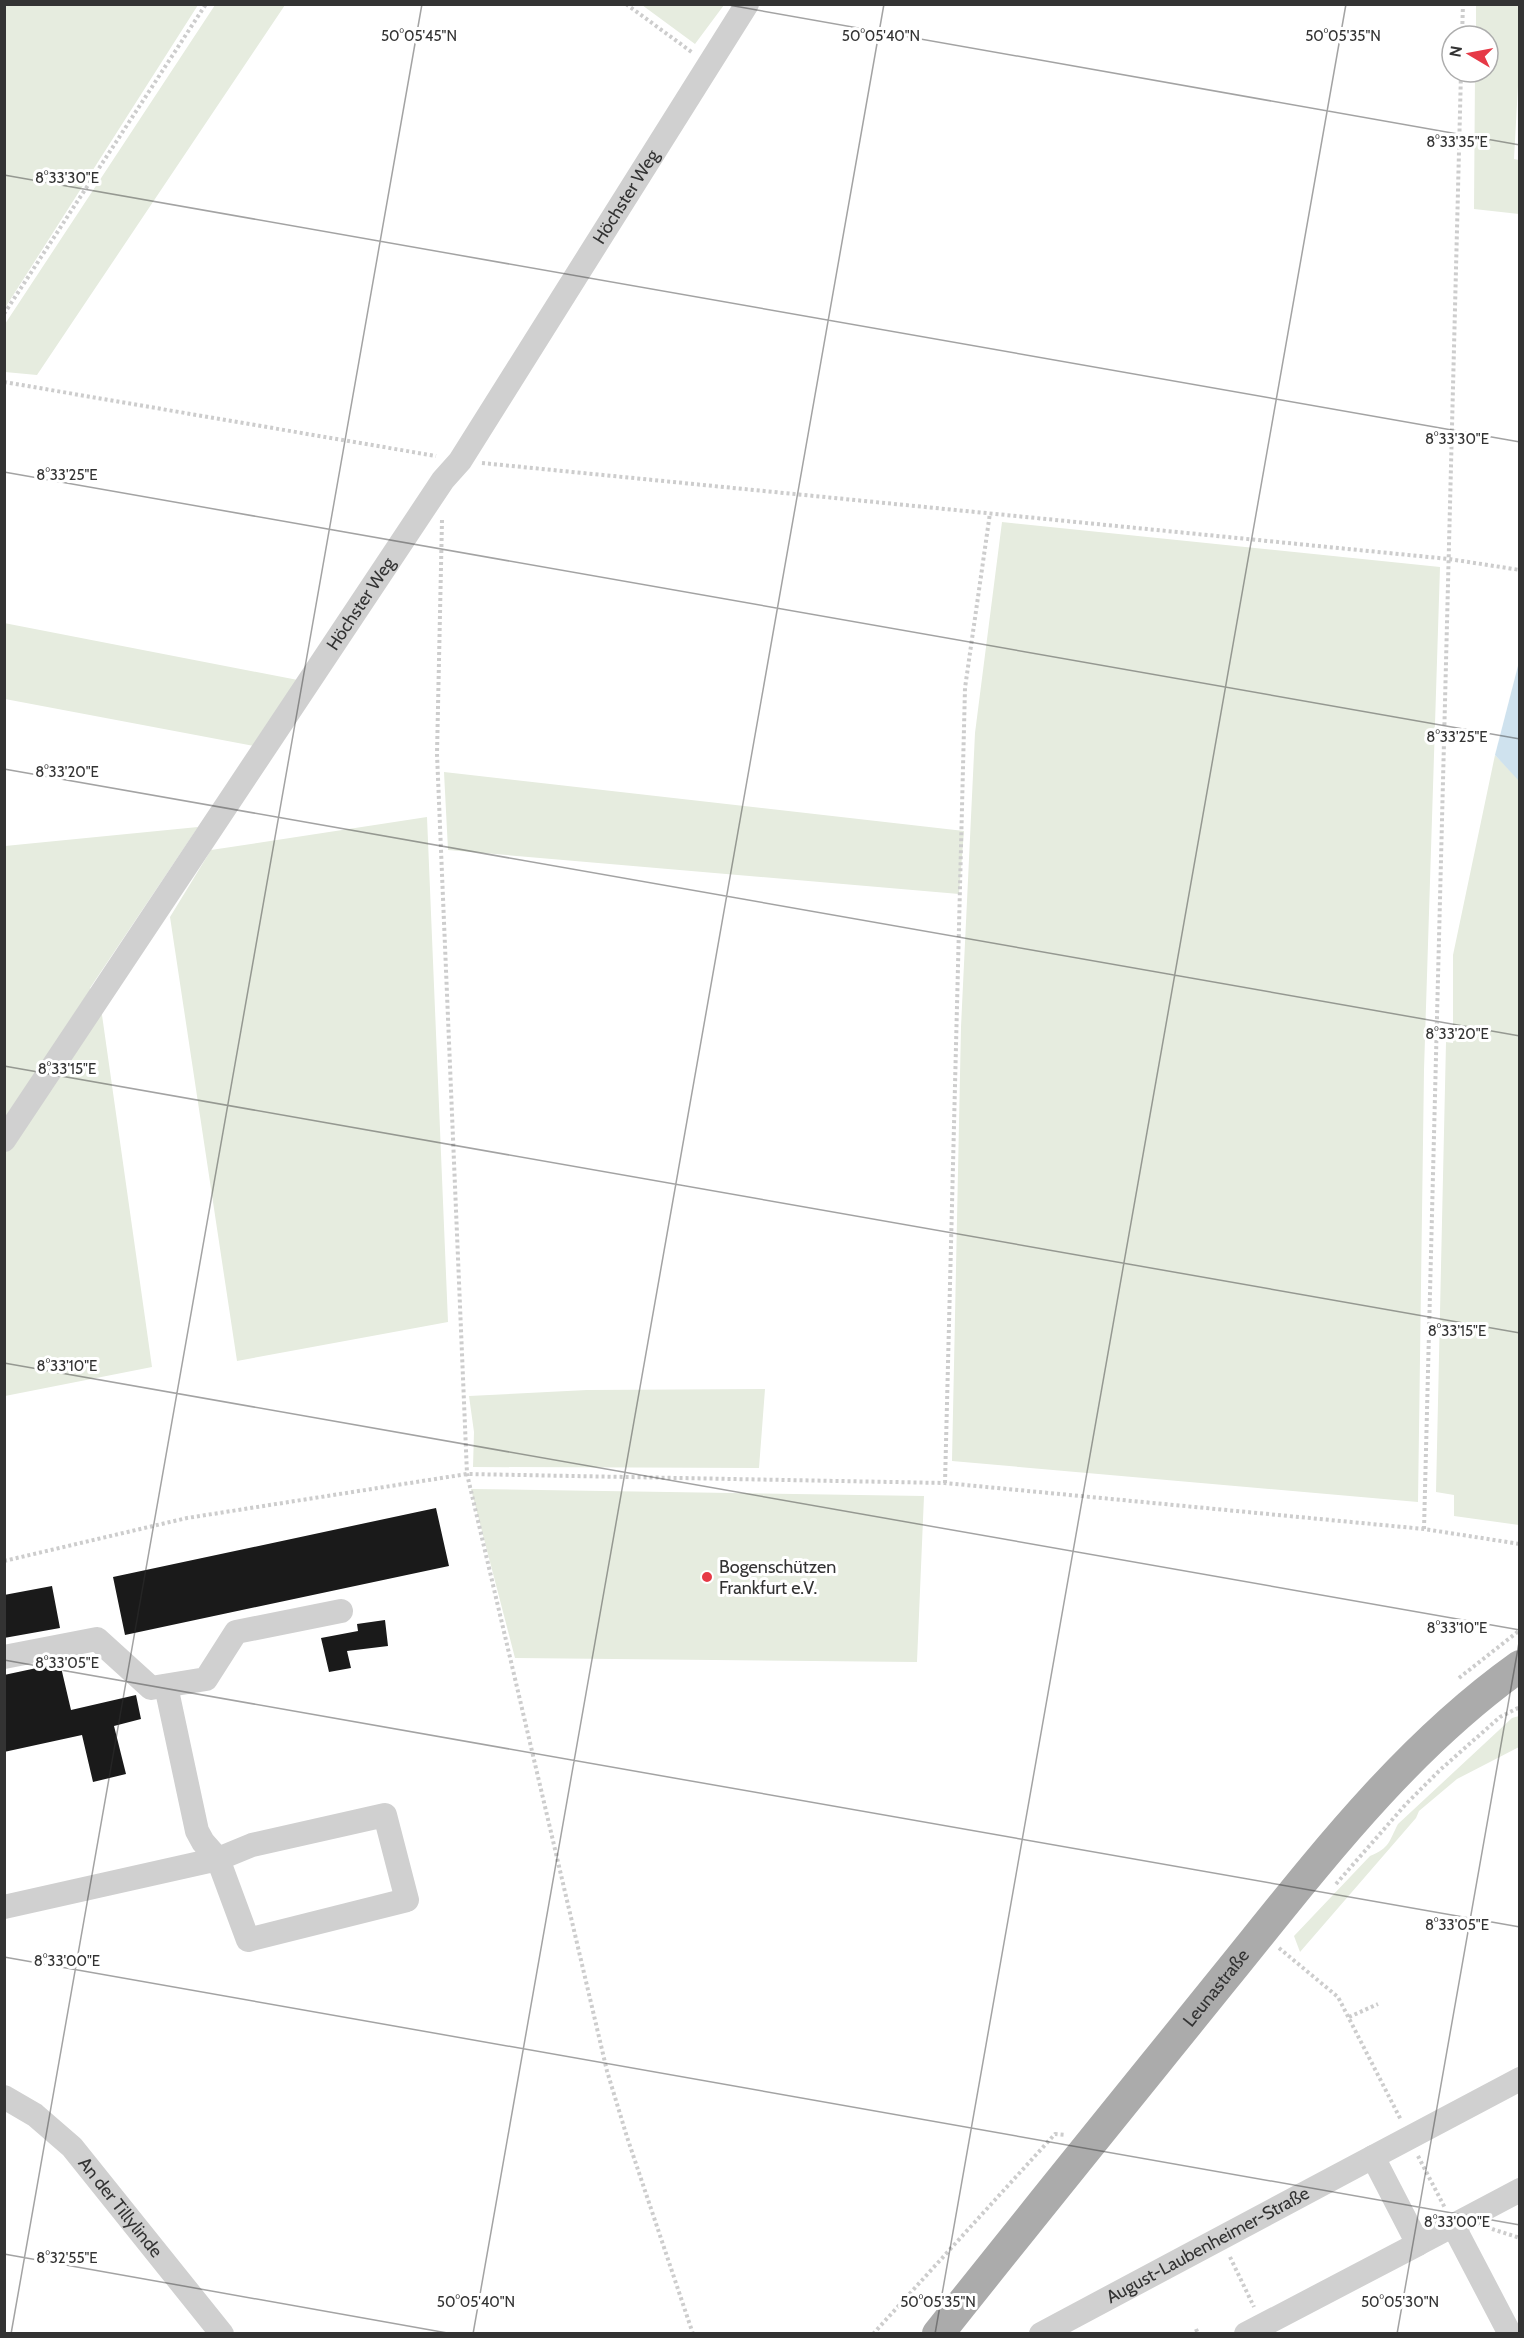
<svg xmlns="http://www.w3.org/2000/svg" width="1524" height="2338" font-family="Cabin,sans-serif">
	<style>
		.green { fill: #e6ecdf }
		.water { fill: #cfe2ee }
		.building { fill: #1a1a1a }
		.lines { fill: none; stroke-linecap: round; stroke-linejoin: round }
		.path { stroke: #cdcdcd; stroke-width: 4; stroke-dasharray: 3 3; stroke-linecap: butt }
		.minor { stroke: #d0d0d0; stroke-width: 24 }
		.major { stroke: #ababab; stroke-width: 32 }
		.ticks { fill: none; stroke: #333; stroke-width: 1.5; stroke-opacity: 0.45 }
		.poi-dot { fill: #e63946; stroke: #fff; stroke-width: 2 }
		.labels { text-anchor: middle; stroke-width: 6; stroke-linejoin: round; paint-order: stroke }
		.street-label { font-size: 18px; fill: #333; stroke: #fff }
		.poi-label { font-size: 18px; fill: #333; stroke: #fff; text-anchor: start }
		.ticks-label { font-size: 15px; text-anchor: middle; fill: #333; stroke: #fff; stroke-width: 6; stroke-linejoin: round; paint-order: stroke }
	</style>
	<rect width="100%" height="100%" fill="#fff"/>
	<path class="green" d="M 5,4 L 198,5 L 5,308 L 4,5 Z
		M 215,5 L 285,5 L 37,375 L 5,372 L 5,324 Z
		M 642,5 L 724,5 L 695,44 Z
		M 1476,5 L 1519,5 L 1519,67 L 1514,159 L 1519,160 L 1519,214 L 1474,209 L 1475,72 L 1488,72 L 1488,36 L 1476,36 Z
		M 1002,522 L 1440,567 L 1424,1070 L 1418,1502 L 952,1461 L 961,1027 L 975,733 Z
		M 4,623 L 303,681 L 254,746 L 5,699 Z
		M 1495,755 L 1520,781 L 1519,1525 L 1454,1516 L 1454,1495 L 1436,1492 L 1446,1042 L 1453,1043 L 1453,955 Z
		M 444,772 L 964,831 L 959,894 L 448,850 Z
		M 427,817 L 448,1322 L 237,1361 L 170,917 L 211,850 Z
		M 198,827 L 90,988 L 102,1015 L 152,1367 L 5,1396 L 5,846 Z
		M 765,1389 L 759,1468 L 473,1467 L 474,1432 L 469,1396 L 587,1390 Z
		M 471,1489 L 924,1496 L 917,1662 L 515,1658 Z
		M 1519,1716 L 1519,1747 L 1457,1779 L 1419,1811 L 1416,1818 L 1300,1952 L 1294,1936 L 1370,1856 C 1390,1848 1389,1841 1398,1824 L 1512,1718 Z"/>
	<path class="water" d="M 1519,662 L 1520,781 L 1519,781 L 1495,755 Z"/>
	<path class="building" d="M 436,1508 L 449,1566 L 125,1635 L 113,1577 Z
		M 52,1586 L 60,1628 L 4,1638 L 4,1595 Z
		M 385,1620 L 388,1646 L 347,1651 L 351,1668 L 329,1672 L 321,1638 L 358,1631 L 357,1624 Z
		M 60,1663 L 71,1710 L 136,1695 L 141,1719 L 114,1726 L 126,1774 L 93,1782 L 82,1735 L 4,1752 L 4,1675 Z"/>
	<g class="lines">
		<path class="path" d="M 626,4 L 693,53
			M 1462,36 L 1463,4
			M 4,314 L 206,4
			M 4,382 L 436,456
			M 482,463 L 1449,559 L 1520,570
			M 442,520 L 437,754 L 467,1474 L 607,2071 L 627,2137 L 693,2334
			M 945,1483 L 965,688 L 990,513
			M 1424,1529 L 1461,72
			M 4,1561 L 187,1518 L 467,1474 L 945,1483 L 1424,1529 L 1520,1544
			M 1459,1678 L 1520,1630
			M 1336,1884 L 1406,1804 L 1441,1769 L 1500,1717 L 1520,1707
			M 1279,1948 L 1338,1997 L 1401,2120
			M 1349,2017 L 1378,2004
			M 1418,2156 L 1445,2208
			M 1492,2229 L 1520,2238
			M 1230,2257 L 1254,2307
			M 1196,2329 L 1198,2334
			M 873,2334 L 1055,2134 L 1066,2135"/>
		<g class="minor">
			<path id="s1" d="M 4,1140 L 443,480 L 460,461 L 747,4"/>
			<path d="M 4,1657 L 97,1639 L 151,1688 L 206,1679 L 236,1632 L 341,1611"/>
			<path d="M 4,1907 L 218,1859 L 252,1845 L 385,1815 L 407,1900 L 248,1940 L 218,1859 L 203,1842 L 197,1831 L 166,1686"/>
			<path id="s2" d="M 4,2097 L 35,2115 L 72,2147 L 222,2334"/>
			<path d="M 1454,2227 L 1510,2334"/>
			<path d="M 1418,2244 L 1520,2190"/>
			<path id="s3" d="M 1041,2334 L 1373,2157"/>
			<path d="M 1246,2334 L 1418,2244 L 1373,2157 L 1520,2079"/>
		</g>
		<path class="major" id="s4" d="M 938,2334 C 1033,2214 1129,2096 1225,1977 C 1315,1866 1402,1750 1520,1666"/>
	</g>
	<path class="ticks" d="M 723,4 L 1520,145M 4,175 L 1520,442M 4,472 L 1520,739M 4,769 L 1520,1036M 4,1066 L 1520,1333M 4,1363 L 1520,1630M 4,1660 L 1520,1927M 4,1957 L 1520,2225M 4,2254 L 453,2334M 11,2334 L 422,4M 473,2334 L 884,4M 935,2334 L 1346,4M 1397,2334 L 1520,1637"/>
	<circle class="poi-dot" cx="707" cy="1577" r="6"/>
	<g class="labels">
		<g class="street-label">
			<text dy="6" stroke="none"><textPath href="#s1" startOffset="1130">Höchster Weg</textPath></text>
			<text dy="6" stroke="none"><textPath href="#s1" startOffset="644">Höchster Weg</textPath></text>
			<text dy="6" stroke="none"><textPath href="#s4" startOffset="444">Leunastraße</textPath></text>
			<text dy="6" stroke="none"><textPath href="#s2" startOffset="162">An der Tillylinde</textPath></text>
			<text dy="6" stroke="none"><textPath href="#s3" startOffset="189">August-Laubenheimer-Straße</textPath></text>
		</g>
		<g class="poi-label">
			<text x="719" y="1573">Bogenschützen<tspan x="719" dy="21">Frankfurt e.V.</tspan></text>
		</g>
	</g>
	<g class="ticks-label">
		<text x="419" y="41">50°05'45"N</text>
		<text x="881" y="41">50°05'40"N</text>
		<text x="1343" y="41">50°05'35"N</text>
		<text x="1457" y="147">8°33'35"E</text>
		<text x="67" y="183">8°33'30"E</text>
		<text x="1457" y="444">8°33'30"E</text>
		<text x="67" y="480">8°33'25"E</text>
		<text x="1457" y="742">8°33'25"E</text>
		<text x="67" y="777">8°33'20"E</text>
		<text x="1457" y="1039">8°33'20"E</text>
		<text x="67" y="1074">8°33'15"E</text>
		<text x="1457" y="1336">8°33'15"E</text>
		<text x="67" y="1371">8°33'10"E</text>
		<text x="1457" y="1633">8°33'10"E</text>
		<text x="67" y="1668">8°33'05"E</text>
		<text x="1457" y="1930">8°33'05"E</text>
		<text x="67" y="1966">8°33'00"E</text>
		<text x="1457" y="2227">8°33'00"E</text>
		<text x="67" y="2263">8°32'55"E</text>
		<text x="476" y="2307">50°05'40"N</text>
		<text x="938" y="2307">50°05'35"N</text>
		<text x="1400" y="2307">50°05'30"N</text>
	</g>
	<rect width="1524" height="2338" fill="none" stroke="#333333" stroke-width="12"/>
	<g transform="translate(1470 54) rotate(280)"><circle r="28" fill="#ffffff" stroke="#adadad" stroke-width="1.5"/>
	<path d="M0-4.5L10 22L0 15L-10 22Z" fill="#e63946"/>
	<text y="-9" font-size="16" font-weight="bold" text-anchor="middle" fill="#333333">N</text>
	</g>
</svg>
